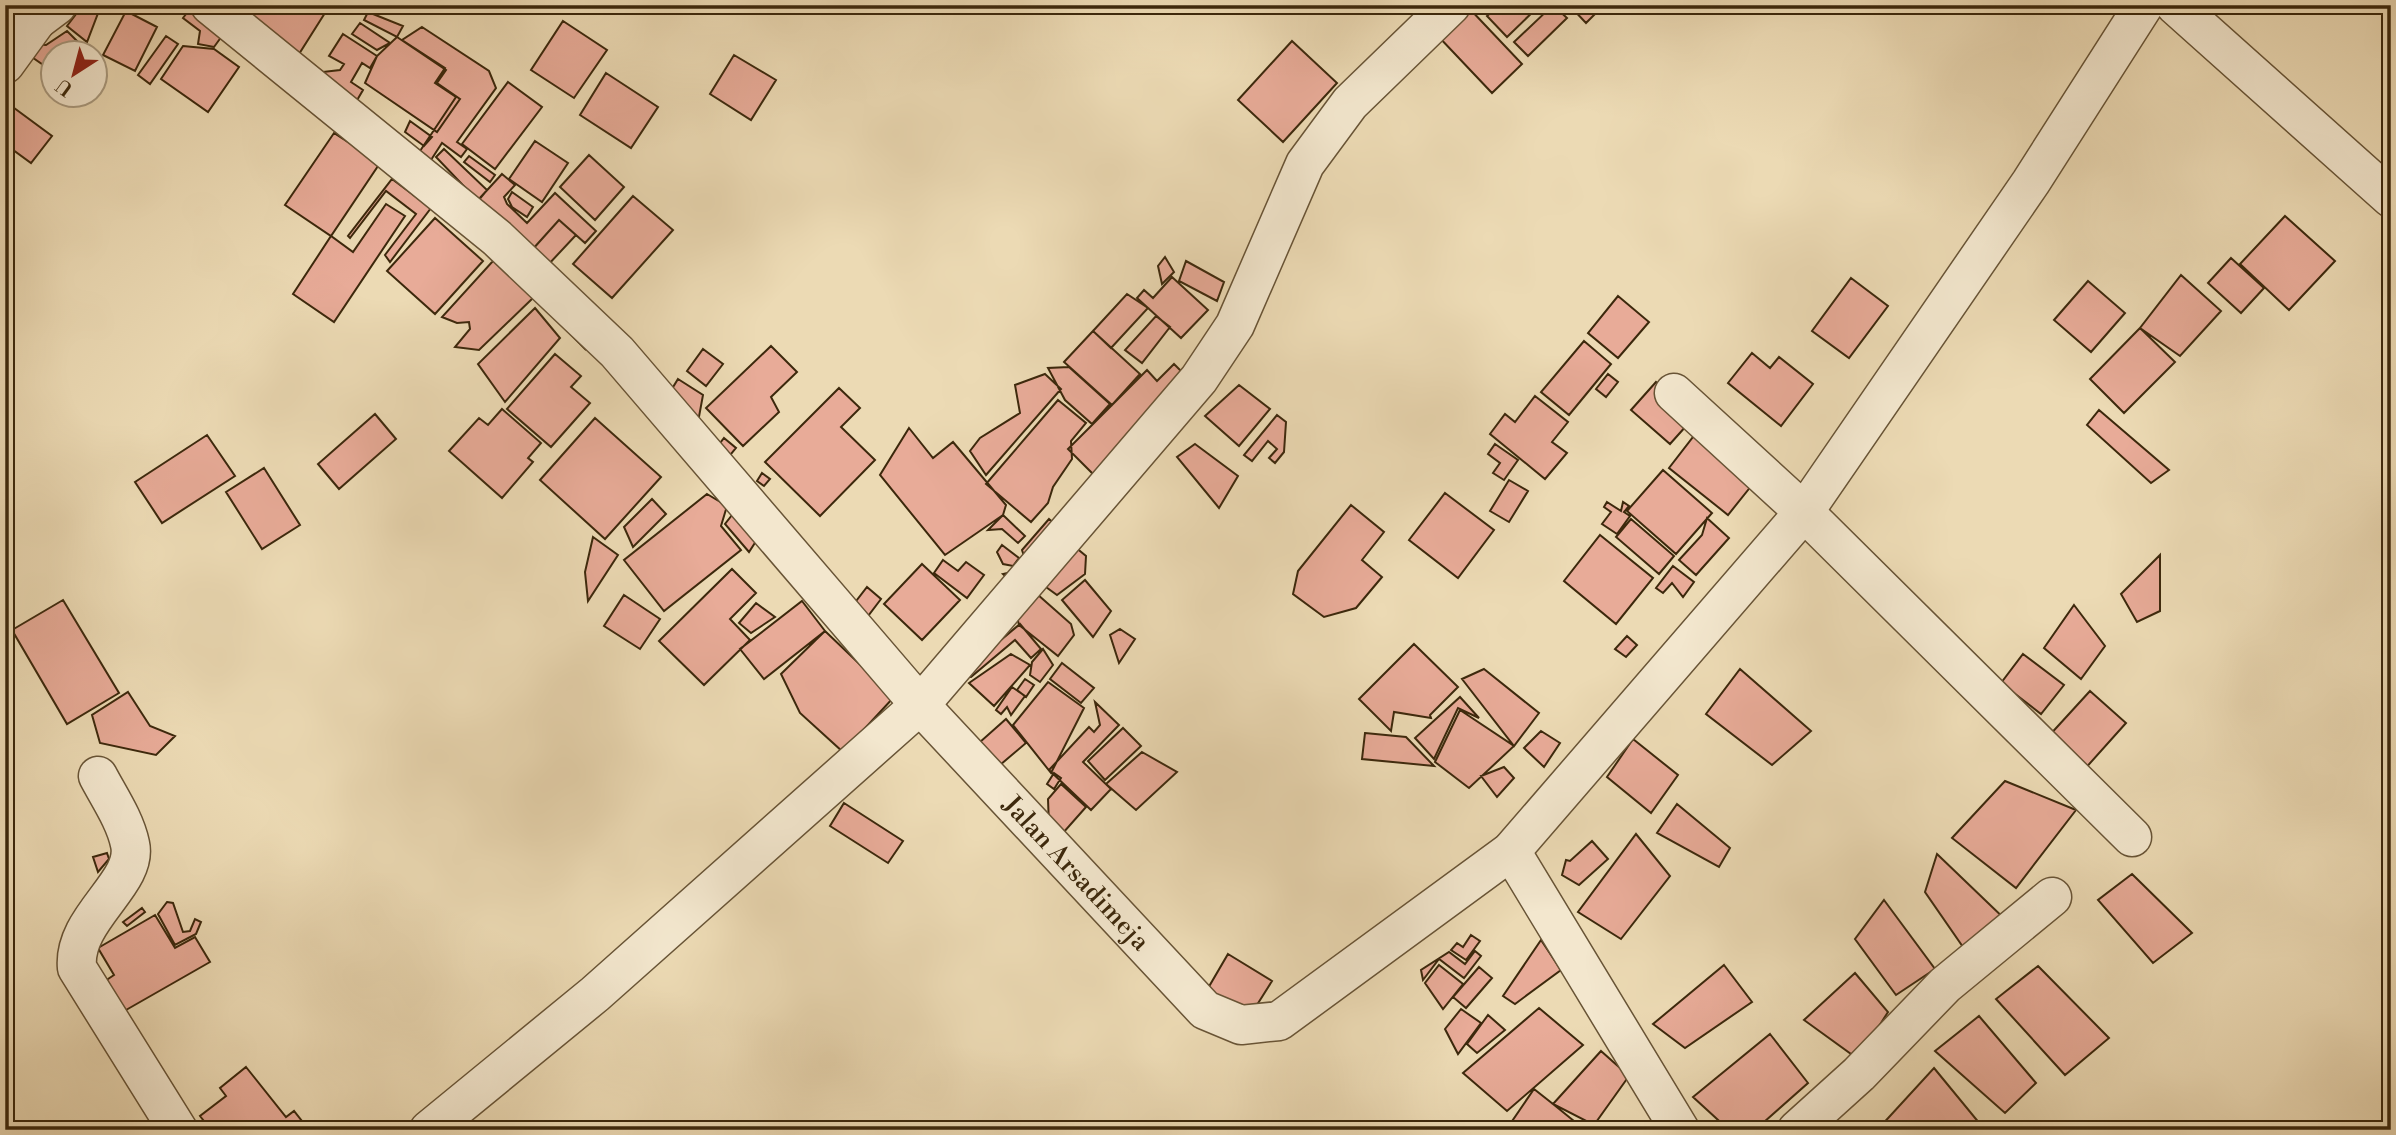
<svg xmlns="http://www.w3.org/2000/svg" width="2396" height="1135" font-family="'Libre Bodoni',serif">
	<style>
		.building { fill: #e8ab98; stroke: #3c280c; stroke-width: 2 }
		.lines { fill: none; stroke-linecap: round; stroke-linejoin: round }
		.minor-casing { stroke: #685436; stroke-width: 41 }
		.minor { stroke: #f3e7ce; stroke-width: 38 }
		.labels { text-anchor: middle; stroke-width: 5; stroke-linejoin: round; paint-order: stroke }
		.street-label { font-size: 26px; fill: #3c280c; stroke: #f3e7ce }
	</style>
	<rect width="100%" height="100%" fill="#ecdab4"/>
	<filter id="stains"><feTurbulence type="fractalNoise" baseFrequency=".00286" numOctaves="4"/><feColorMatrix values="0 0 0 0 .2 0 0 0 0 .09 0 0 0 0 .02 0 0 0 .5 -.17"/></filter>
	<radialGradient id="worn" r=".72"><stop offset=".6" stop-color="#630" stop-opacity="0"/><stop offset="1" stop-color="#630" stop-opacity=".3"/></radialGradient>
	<path class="building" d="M 83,5 L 100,8 L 87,42 L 67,26 Z
		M 193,5 L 227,29 L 214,47 L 198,44 L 200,31 L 183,18 Z
		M 233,5 L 330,5 L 299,54 Z
		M 1499,5 L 1540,5 L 1507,37 L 1487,16 Z
		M 1553,5 L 1567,18 L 1528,56 L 1514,42 Z
		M 1569,5 L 1604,5 L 1586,23 Z
		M 1467,6 L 1522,64 L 1492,93 L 1437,35 Z
		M 126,11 L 157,27 L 135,71 L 103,55 Z
		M 368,12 L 403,26 L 397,37 L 364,20 Z
		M 563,21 L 607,50 L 574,98 L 531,70 Z
		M 360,23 L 390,43 L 377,50 L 352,34 Z
		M 422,27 L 489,71 L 496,88 L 457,142 L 467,149 L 461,157 L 442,143 L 431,160 L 416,157 L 456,97 L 435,83 L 445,68 L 402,40 Z
		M 67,31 L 88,52 L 52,52 L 52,71 L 26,53 L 31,44 L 46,45 Z
		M 343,34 L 377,56 L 370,68 L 362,63 L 351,82 L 363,90 L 356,102 L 315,66 L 323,72 L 340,70 L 344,64 L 329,56 Z
		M 166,36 L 178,44 L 150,84 L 138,75 Z
		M 397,37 L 446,70 L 437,83 L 460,99 L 437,132 L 365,83 L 377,56 Z
		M 1292,41 L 1337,83 L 1283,142 L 1238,100 Z
		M 183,46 L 214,49 L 239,67 L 208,112 L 161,79 Z
		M 734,55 L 776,80 L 751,120 L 710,94 Z
		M 606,73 L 658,107 L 631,148 L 580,115 Z
		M 508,82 L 542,107 L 495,169 L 462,144 Z
		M 6,102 L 52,136 L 31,163 L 5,144 Z
		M 410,121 L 432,137 L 424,146 L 405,132 Z
		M 334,133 L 380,163 L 331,236 L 285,205 Z
		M 535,141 L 568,163 L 542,202 L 509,179 Z
		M 444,149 L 487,190 L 478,201 L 436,157 Z
		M 589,155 L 624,187 L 595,220 L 560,187 Z
		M 469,156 L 495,175 L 490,182 L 464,162 Z
		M 502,174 L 515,185 L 504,197 L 507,204 L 527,223 L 555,193 L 596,231 L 585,243 L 559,220 L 532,250 L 478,200 Z
		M 392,179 L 431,208 L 390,262 L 385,255 L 416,214 L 386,191 L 350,238 L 348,236 Z
		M 512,192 L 533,207 L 527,217 L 512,207 L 508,199 Z
		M 633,196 L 673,230 L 612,298 L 573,264 Z
		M 386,204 L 405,216 L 334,322 L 293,294 L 331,236 L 353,252 Z
		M 2285,216 L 2335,261 L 2289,310 L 2240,264 Z
		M 435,218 L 483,261 L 435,314 L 387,271 Z
		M 559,220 L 576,235 L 547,266 L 532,250 Z
		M 492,245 L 588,332 L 585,349 L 534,297 L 479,350 L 455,347 L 470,329 L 469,322 L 457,323 L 442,317 L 493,261 L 485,253 Z
		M 1165,257 L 1174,272 L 1162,284 L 1158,266 Z
		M 2231,258 L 2264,288 L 2241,313 L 2208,283 Z
		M 1186,261 L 1224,282 L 1217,301 L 1179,281 Z
		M 2181,275 L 2221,311 L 2180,356 L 2140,328 Z
		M 1172,277 L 1208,310 L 1181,338 L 1137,298 L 1144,290 L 1153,298 Z
		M 1851,278 L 1888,306 L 1849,358 L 1812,331 Z
		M 2088,281 L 2125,313 L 2091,352 L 2054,320 Z
		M 1127,294 L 1148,308 L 1111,348 L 1093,331 Z
		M 1618,296 L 1649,322 L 1618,358 L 1588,333 Z
		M 535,308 L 560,338 L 505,402 L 478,364 Z
		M 1156,316 L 1170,327 L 1142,363 L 1125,350 Z
		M 2140,328 L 2175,362 L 2124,413 L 2090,379 Z
		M 1093,331 L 1140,374 L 1112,405 L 1064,362 Z
		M 1584,341 L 1611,364 L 1569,415 L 1541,392 Z
		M 771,346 L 797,372 L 771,397 L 779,412 L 743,446 L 706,408 Z
		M 703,349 L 723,364 L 706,386 L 687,371 Z
		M 1752,353 L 1770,368 L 1779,357 L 1813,384 L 1781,426 L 1728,383 Z
		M 555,354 L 581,376 L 571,387 L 590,403 L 551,447 L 507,409 Z
		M 1174,364 L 1189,379 L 1093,474 L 1068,449 L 1147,370 L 1157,381 Z
		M 1069,367 L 1110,404 L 1092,424 L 1065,400 L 1048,368 Z
		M 1045,374 L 1061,389 L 986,475 L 970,451 L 980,438 L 1020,413 L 1015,385 Z
		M 1608,374 L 1618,382 L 1606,397 L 1596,389 Z
		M 678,379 L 703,395 L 696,433 L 667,397 Z
		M 1656,382 L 1695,416 L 1670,444 L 1631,410 Z
		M 1239,385 L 1270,409 L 1239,446 L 1205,416 Z
		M 839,388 L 860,408 L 841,427 L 875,460 L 820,516 L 765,462 Z
		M 1535,396 L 1568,422 L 1552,442 L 1567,453 L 1545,479 L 1490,434 L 1505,414 L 1515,422 Z
		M 1058,400 L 1086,423 L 1071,441 L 1072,459 L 1053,487 L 1048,503 L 1031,522 L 986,484 Z
		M 502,409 L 541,443 L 528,458 L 533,462 L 502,498 L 449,451 L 479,418 L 488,425 Z
		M 2099,410 L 2169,470 L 2151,483 L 2087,425 Z
		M 375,414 L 396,439 L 339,489 L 318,464 Z
		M 1277,415 L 1286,422 L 1284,452 L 1275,463 L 1269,458 L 1277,449 L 1268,441 L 1252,461 L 1244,455 Z
		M 595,418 L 661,477 L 605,539 L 540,480 Z
		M 909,428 L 933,458 L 953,442 L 1006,505 L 1003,515 L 945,555 L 880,475 Z
		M 1700,428 L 1760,475 L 1728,515 L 1669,468 Z
		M 207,435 L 235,476 L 162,523 L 135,482 Z
		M 724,438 L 736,448 L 722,465 L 717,447 Z
		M 1195,444 L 1238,476 L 1219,508 L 1177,457 Z
		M 1495,444 L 1518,460 L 1504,480 L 1493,473 L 1500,463 L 1488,454 Z
		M 264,468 L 300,525 L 262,549 L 226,492 Z
		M 1663,470 L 1712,513 L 1676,554 L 1627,511 Z
		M 762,473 L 770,479 L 764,486 L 757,481 Z
		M 1509,480 L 1528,491 L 1509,522 L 1490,511 Z
		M 1445,493 L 1494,530 L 1458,578 L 1409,540 Z
		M 707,494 L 727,506 L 721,526 L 741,550 L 664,611 L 624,560 Z
		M 652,499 L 666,514 L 633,547 L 624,527 Z
		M 1607,502 L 1621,511 L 1623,502 L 1629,506 L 1624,512 L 1630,516 L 1617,534 L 1602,524 L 1611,512 L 1604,507 Z
		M 1351,505 L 1384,532 L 1362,560 L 1382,577 L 1356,608 L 1324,617 L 1293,594 L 1298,571 Z
		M 732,515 L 760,535 L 749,552 L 725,524 Z
		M 1003,515 L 1025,536 L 1018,543 L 1002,529 L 988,530 Z
		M 1707,518 L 1729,538 L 1696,575 L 1679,560 L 1702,535 Z
		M 1049,519 L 1063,531 L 1015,585 L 1003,574 L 1016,571 L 1025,559 L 1022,550 Z
		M 1631,519 L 1674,556 L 1659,574 L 1616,537 Z
		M 1600,535 L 1653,578 L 1616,624 L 1564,581 Z
		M 593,537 L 618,555 L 588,601 L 585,572 Z
		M 1063,537 L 1086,556 L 1085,574 L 1057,595 L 1039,582 Z
		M 1002,545 L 1019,558 L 1013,566 L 1003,564 L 997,552 Z
		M 2160,555 L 2160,611 L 2137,622 L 2121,594 Z
		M 943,560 L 958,571 L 966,562 L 984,575 L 967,598 L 934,573 Z
		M 922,564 L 960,600 L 922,640 L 884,604 Z
		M 1673,566 L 1694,582 L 1683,597 L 1672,583 L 1663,593 L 1656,588 Z
		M 732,569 L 756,593 L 730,619 L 750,640 L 704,685 L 659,641 Z
		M 1085,580 L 1111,611 L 1093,637 L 1062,600 Z
		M 867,587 L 881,599 L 865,620 L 850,609 Z
		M 1037,594 L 1071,624 L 1074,635 L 1058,656 L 1019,625 L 1017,617 Z
		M 624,595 L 660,619 L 640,649 L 604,626 Z
		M 63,600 L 119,693 L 67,724 L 12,630 Z
		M 802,601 L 825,631 L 764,679 L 740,649 Z
		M 756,603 L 775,617 L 751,633 L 739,623 Z
		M 2074,605 L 2105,646 L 2081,679 L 2044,648 Z
		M 1020,624 L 1041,649 L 1031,658 L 1015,640 L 971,677 L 966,677 L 965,670 Z
		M 1120,629 L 1135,639 L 1119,663 L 1110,635 Z
		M 825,631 L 894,697 L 843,752 L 800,713 L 781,674 Z
		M 1627,636 L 1637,645 L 1626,657 L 1615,649 Z
		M 1414,644 L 1458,687 L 1430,715 L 1431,718 L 1394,712 L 1391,731 L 1359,699 Z
		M 1043,649 L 1053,665 L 1040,682 L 1030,675 L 1032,662 Z
		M 1011,654 L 1030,665 L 994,706 L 969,683 Z
		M 2023,654 L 2064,685 L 2041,714 L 2001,683 Z
		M 1062,663 L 1094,688 L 1081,703 L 1050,679 Z
		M 1484,669 L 1539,713 L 1514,746 L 1462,679 Z
		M 1740,669 L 1811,731 L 1772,765 L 1706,714 Z
		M 1025,679 L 1034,685 L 1026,697 L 1017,690 Z
		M 1048,682 L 1084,708 L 1051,773 L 1013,725 Z
		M 1012,687 L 1025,696 L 1011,715 L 1007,707 L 1001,714 L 996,710 Z
		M 2090,691 L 2126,723 L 2083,771 L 2047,738 Z
		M 128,692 L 150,726 L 175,736 L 156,755 L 100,743 L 92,715 Z
		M 1460,697 L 1479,718 L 1458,708 L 1434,759 L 1415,738 Z
		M 1095,702 L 1119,725 L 1083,762 L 1111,789 L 1091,810 L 1049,770 L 1089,727 L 1094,732 L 1100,725 Z
		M 1460,710 L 1514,746 L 1469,788 L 1435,762 Z
		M 1006,719 L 1026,743 L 1000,765 L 980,742 Z
		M 1123,728 L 1141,746 L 1105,780 L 1088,761 Z
		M 1541,731 L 1560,743 L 1544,767 L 1524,748 Z
		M 1365,733 L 1406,737 L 1434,766 L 1362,759 Z
		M 1633,739 L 1678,775 L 1651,813 L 1607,777 Z
		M 1142,752 L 1177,772 L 1136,810 L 1106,784 Z
		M 1504,767 L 1514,778 L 1497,797 L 1481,776 Z
		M 1054,773 L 1061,778 L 1054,789 L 1047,784 Z
		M 2005,781 L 2076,810 L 2016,888 L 1952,838 Z
		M 1061,784 L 1086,807 L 1063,833 L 1049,826 L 1048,799 Z
		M 844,803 L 903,841 L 888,863 L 830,826 Z
		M 1677,804 L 1730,848 L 1719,867 L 1657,833 Z
		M 1636,834 L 1670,876 L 1621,939 L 1578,912 Z
		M 1592,841 L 1608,859 L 1579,885 L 1562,875 L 1566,860 L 1570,861 Z
		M 107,853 L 109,859 L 98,872 L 93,857 Z
		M 1937,854 L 2011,925 L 1972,960 L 1925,892 Z
		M 2132,874 L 2192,933 L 2153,963 L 2098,900 Z
		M 1884,900 L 1935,969 L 1896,995 L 1855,939 Z
		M 167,902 L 173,903 L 183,932 L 190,931 L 195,919 L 201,922 L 196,934 L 175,945 L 158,914 Z
		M 142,908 L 145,912 L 127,926 L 123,922 Z
		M 155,915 L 175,948 L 195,937 L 210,962 L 119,1014 L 102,983 L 114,975 L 98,948 Z
		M 1471,935 L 1480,941 L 1466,960 L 1451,950 L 1457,943 L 1463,947 Z
		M 1541,940 L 1561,970 L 1515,1004 L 1503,996 Z
		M 1475,951 L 1481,956 L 1464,978 L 1439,959 L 1423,980 L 1421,970 L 1449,952 L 1465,964 Z
		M 1228,954 L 1272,981 L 1250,1016 L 1207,990 Z
		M 1439,965 L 1463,984 L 1443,1009 L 1425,983 Z
		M 1724,965 L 1752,1002 L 1685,1048 L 1653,1024 Z
		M 2038,966 L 2109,1038 L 2065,1075 L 1996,999 Z
		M 1479,967 L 1492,978 L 1466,1008 L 1453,997 Z
		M 1855,973 L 1888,1012 L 1858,1059 L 1804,1020 Z
		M 1539,1008 L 1583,1045 L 1507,1111 L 1463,1073 Z
		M 1461,1009 L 1481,1023 L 1458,1054 L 1445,1029 Z
		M 1488,1015 L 1505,1030 L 1477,1053 L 1467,1044 Z
		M 1979,1016 L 2036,1083 L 2005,1113 L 1935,1051 Z
		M 1770,1034 L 1808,1083 L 1755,1130 L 1729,1130 L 1693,1097 Z
		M 1601,1051 L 1629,1076 L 1594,1125 L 1553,1104 Z
		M 246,1067 L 286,1117 L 294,1111 L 309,1130 L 235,1130 L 231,1125 L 225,1130 L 211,1130 L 200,1116 L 226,1096 L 220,1088 Z
		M 1934,1068 L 1985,1130 L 1881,1130 L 1879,1128 Z
		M 1534,1089 L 1553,1104 L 1585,1130 L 1506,1130 Z"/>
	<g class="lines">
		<g class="minor-casing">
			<g id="minor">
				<path id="s1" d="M 210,5 L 497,238 L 617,352 L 920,705 L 1205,1010 L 1241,1025 L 1279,1021 L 1511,851 L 1804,512 L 2031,182 L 2144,5"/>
				<path d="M 2175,5 L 2391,198"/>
				<path d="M 5,8 L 24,18 L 37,20 L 57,5"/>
				<path d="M 5,64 L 37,20"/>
				<path d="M 1674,393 L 1804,512 L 2132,837"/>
				<path d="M 98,776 C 109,797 125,820 130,844 C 139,883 72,918 77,968 L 178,1130"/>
				<path d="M 1511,851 L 1680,1130"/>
				<path d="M 429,1130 L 595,994 L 920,705 L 1199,379 L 1235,325 L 1305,164 L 1350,103 L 1451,5"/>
				<path d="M 1797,1130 L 1859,1074 L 1945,985 L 2052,897"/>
			</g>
		</g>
		<use href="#minor" class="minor"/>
	</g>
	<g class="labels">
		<g class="street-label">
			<text dy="9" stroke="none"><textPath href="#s1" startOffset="1230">Jalan Arsadimeja</textPath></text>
		</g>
	</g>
	<rect width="2396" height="1135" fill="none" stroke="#ecdab4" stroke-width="28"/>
	<rect x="7" y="7" width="2382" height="1121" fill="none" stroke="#3c280c" stroke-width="3.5"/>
	<rect x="14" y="14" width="2368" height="1107" fill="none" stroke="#3c280c" stroke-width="2"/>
	<g transform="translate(74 74) rotate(216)"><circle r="33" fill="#f3e7ce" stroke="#aa9b80" stroke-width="2"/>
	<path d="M0-5L12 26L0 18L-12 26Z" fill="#8f2418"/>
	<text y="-10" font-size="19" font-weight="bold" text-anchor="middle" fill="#3c280c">U</text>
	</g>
	<rect width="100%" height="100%" filter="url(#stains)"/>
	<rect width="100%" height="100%" fill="url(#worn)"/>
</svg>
